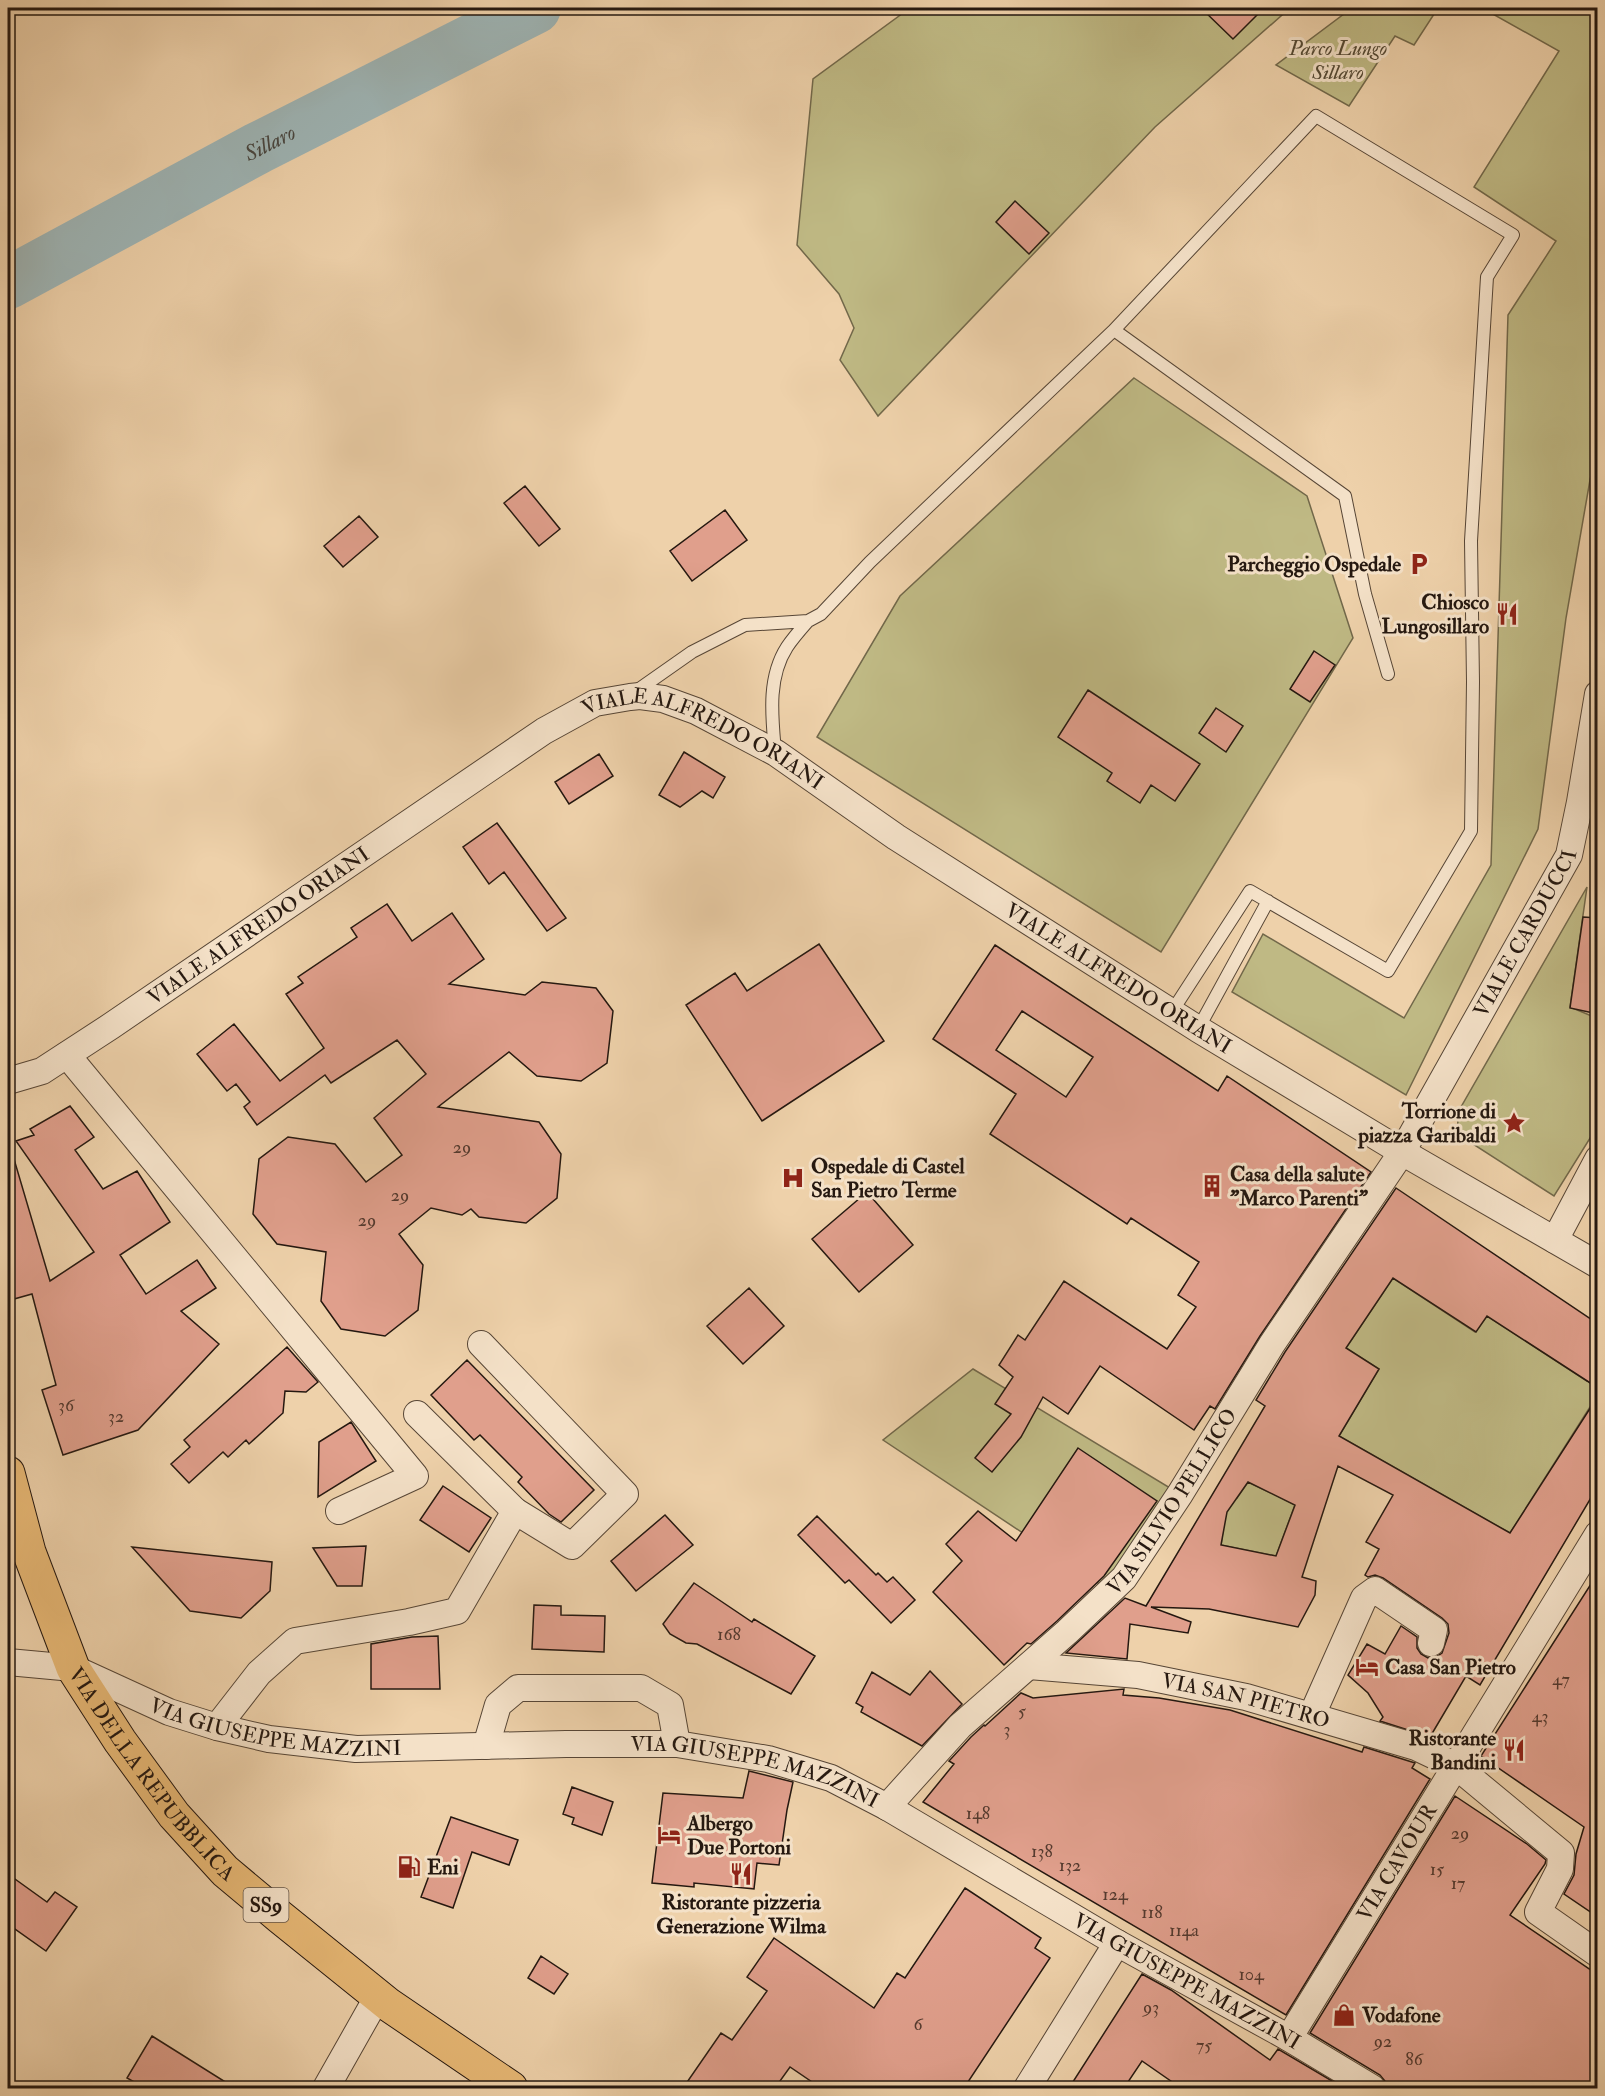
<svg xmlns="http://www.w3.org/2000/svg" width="1605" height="2096" font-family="'IM FELL Double Pica',serif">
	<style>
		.green { fill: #bfb984; stroke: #72684a; stroke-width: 1.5 }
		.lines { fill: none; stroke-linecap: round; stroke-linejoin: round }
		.river { stroke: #9eb4b4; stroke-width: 52 }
		.building { fill: #e09f8c; stroke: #251810; stroke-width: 1.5; fill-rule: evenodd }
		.lane-casing { stroke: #574636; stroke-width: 14 }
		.street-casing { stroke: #574636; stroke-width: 28 }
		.primary-casing { stroke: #251810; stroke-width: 35 }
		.lane { stroke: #f4e1c8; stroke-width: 12 }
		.street { stroke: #f4e1c8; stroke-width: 26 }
		.primary { stroke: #e7b875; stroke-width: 33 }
		.labels { text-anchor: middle; stroke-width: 6; stroke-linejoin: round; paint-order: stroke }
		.number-label { font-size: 18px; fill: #543a2f }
		.shield { fill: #f4e1c8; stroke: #635447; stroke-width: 1.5 }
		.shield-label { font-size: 20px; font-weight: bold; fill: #251810 }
		.park-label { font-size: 21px; font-style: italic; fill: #534833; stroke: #f4e1c8 }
		.poi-label { font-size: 21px; font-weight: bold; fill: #251810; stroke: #f4e1c8; text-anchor: start }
		.street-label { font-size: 21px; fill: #251810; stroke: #f4e1c8 }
		.water-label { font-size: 22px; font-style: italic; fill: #494741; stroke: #f4e1c8 }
	</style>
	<rect width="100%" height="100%" fill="#eed1aa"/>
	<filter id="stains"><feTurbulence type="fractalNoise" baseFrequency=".00333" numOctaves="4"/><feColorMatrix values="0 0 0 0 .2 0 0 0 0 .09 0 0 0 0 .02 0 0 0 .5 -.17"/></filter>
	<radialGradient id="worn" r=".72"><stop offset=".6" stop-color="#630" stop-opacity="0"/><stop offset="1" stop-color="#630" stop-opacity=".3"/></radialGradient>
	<path class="green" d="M 910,8 L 1290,8 L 1155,127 L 878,416 L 840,360 L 854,328 L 839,294 L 797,245 L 813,79 Z
		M 1352,8 L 1438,8 L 1414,45 L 1395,36 L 1349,106 L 1276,65 Z
		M 1482,8 L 1597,8 L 1597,450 L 1590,480 L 1566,618 L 1538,829 L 1406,1095 L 1232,992 L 1263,934 L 1404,1018 L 1491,865 L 1508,315 L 1556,241 L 1474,187 L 1559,51 Z
		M 1134,378 L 1307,496 L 1353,638 L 1161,952 L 817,737 L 900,596 Z
		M 1587,887 L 1570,1007 L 1594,1017 L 1597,1009 L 1597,1127 L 1554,1196 L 1459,1135 L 1457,1114 Z
		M 1393,1278 L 1475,1332 L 1487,1316 L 1587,1381 L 1597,1375 L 1597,1396 L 1510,1533 L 1339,1436 L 1379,1369 L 1346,1348 Z
		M 973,1369 L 1180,1494 L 1110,1591 L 883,1440 Z
		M 1248,1482 L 1295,1505 L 1276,1556 L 1221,1545 L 1228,1493 L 1237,1498 Z"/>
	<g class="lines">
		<path class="river" id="s1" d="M 8,283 L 258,148 L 535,8"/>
	</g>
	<path class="building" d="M 1201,8 L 1264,8 L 1233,39 Z
		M 1015,201 L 1049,233 L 1029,254 L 996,222 Z
		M 525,486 L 560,529 L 539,546 L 504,503 Z
		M 725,510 L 747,540 L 692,581 L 670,551 Z
		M 359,516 L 378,537 L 343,567 L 324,546 Z
		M 1314,651 L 1335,665 L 1310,702 L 1290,689 Z
		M 1088,690 L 1200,764 L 1175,801 L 1151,785 L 1140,803 L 1107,781 L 1112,773 L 1058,737 Z
		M 1216,708 L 1243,726 L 1226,752 L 1199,733 Z
		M 684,752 L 725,777 L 713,798 L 702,791 L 680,807 L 659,795 Z
		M 599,754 L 613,776 L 569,804 L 555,782 Z
		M 497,823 L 566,918 L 547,931 L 504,872 L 489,884 L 463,847 Z
		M 387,904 L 412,941 L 452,913 L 484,959 L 449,984 L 525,995 L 542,982 L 596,988 L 613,1011 L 607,1063 L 581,1081 L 537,1076 L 509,1052 L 438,1107 L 539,1122 L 561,1154 L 557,1198 L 526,1223 L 479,1217 L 471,1209 L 462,1215 L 431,1208 L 399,1234 L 423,1265 L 418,1310 L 385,1336 L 341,1329 L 321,1301 L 326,1252 L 277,1244 L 253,1214 L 259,1159 L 288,1137 L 335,1144 L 366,1182 L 402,1155 L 374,1118 L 426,1074 L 397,1040 L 331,1083 L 325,1075 L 257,1125 L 244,1107 L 250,1102 L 236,1084 L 227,1091 L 197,1054 L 234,1024 L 280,1081 L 324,1048 L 286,994 L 303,983 L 298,977 L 357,937 L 351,928 Z
		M 1583,917 L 1598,918 L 1598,1014 L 1570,1008 Z
		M 819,944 L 884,1041 L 762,1121 L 686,1005 L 735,973 L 747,991 Z
		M 995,945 L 1218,1091 L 1227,1076 L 1371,1172 L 1260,1336 L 1215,1409 L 1210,1406 L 1194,1430 L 1100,1366 L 1068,1414 L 1043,1397 L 1021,1437 L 992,1472 L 975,1458 L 1011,1414 L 995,1404 L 1013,1377 L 999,1365 L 1018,1335 L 1025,1340 L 1064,1281 L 1167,1349 L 1196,1307 L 1178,1295 L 1199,1262 L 1131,1218 L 1127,1224 L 990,1134 L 1016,1094 L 933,1039 ZM 1022,1011 L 1093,1057 L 1066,1097 L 996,1050 Z
		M 70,1106 L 94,1137 L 75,1150 L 103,1189 L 137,1171 L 170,1222 L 120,1255 L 146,1294 L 197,1260 L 216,1288 L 181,1311 L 219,1344 L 138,1430 L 63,1455 L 42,1390 L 56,1385 L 32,1294 L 14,1299 L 8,1279 L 8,1160 L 14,1159 L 50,1281 L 94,1252 L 16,1141 L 34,1135 L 30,1129 Z
		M 1396,1188 L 1598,1324 L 1598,1388 L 1487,1316 L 1476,1332 L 1393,1278 L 1346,1348 L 1379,1369 L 1339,1436 L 1510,1533 L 1598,1396 L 1598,1486 L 1480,1685 L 1466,1676 L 1430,1737 L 1380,1721 L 1383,1717 L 1368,1693 L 1348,1675 L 1367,1644 L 1385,1654 L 1401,1626 L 1417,1637 L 1417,1648 L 1421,1654 L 1428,1658 L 1436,1657 L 1442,1653 L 1449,1633 L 1448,1624 L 1442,1618 L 1383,1578 L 1375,1575 L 1368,1577 L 1365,1575 L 1379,1549 L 1366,1542 L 1393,1495 L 1338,1466 L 1302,1577 L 1316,1581 L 1315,1595 L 1298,1627 L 1209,1609 L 1151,1607 L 1191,1622 L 1188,1633 L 1130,1624 L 1127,1659 L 1066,1653 L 1125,1598 L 1146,1606 L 1265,1406 L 1256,1400 L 1285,1352 ZM 1248,1482 L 1295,1505 L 1276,1556 L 1221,1545 L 1227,1512 Z
		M 867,1192 L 913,1245 L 859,1292 L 812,1239 Z
		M 749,1288 L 784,1326 L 743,1364 L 707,1326 Z
		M 287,1347 L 318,1382 L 306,1392 L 285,1391 L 283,1413 L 249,1444 L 246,1440 L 228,1457 L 223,1452 L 189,1483 L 171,1464 L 190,1447 L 184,1440 Z
		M 467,1360 L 594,1490 L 561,1522 L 549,1514 L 518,1482 L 522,1477 L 480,1435 L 474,1440 L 431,1395 Z
		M 351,1422 L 376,1461 L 318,1497 L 319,1442 Z
		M 1078,1448 L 1157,1501 L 1104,1576 L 1057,1621 L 1031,1644 L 1027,1643 L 1004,1665 L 933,1592 L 962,1561 L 946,1544 L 978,1511 L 1016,1541 Z
		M 443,1486 L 491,1518 L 469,1552 L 420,1520 Z
		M 665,1515 L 693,1545 L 636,1591 L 611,1561 Z
		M 817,1516 L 876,1575 L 878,1573 L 887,1582 L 893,1577 L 915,1600 L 891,1623 L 849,1580 L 845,1583 L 798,1535 Z
		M 366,1546 L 362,1586 L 337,1586 L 313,1548 Z
		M 132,1547 L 272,1562 L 270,1591 L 241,1618 L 190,1611 Z
		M 1598,1573 L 1598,1917 L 1564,1894 L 1574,1875 L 1576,1854 L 1584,1827 L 1481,1756 Z
		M 694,1583 L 752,1622 L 754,1619 L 815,1656 L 791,1694 L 697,1644 L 686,1643 L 670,1634 L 663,1624 Z
		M 534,1605 L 561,1606 L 561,1615 L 605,1616 L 604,1652 L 532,1649 Z
		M 438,1636 L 440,1689 L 371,1689 L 371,1644 L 412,1637 Z
		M 930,1671 L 962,1704 L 922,1746 L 861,1712 L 863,1707 L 856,1703 L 872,1672 L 910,1695 Z
		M 1124,1689 L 1123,1695 L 1159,1698 L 1230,1710 L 1362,1752 L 1364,1747 L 1415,1763 L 1412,1768 L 1430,1779 L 1286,2015 L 923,1802 L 954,1764 L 949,1761 L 971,1737 L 984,1725 L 985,1726 L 1021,1693 L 1033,1698 Z
		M 749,1771 L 793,1782 L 787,1810 L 779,1865 L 757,1863 L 754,1889 L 694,1883 L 694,1887 L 652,1883 L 663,1793 L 743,1798 Z
		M 572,1787 L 613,1802 L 602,1835 L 572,1824 L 574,1818 L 563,1814 Z
		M 1455,1796 L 1527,1844 L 1546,1860 L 1545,1864 L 1510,1915 L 1598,1975 L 1598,2088 L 1387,2088 L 1385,2081 L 1380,2075 L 1310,2033 Z
		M 451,1817 L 518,1840 L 509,1865 L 472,1852 L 453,1908 L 421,1897 Z
		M 8,1874 L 47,1902 L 55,1892 L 77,1907 L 46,1951 L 8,1924 Z
		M 965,1888 L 1041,1938 L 1035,1948 L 1050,1958 L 964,2088 L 821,2088 L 790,2067 L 775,2088 L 683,2088 L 721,2033 L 732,2040 L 767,1991 L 747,1977 L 774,1938 L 874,2008 L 897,1973 L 905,1978 Z
		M 541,1956 L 568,1974 L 554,1994 L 528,1978 Z
		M 1142,1974 L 1171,1990 L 1270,2060 L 1278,2049 L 1344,2088 L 1181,2088 L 1142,2061 L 1124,2088 L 1069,2088 Z
		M 152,2036 L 235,2088 L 145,2088 L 127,2078 Z"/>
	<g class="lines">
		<g class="lane-casing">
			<path id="lane" d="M 1114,330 L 1345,496 L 1365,594 L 1388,674
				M 635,692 L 692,652 L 745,625 L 808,621 L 821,614 L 870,562 L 1114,330 L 1316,116 L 1513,235 L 1487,277 L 1471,541 L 1473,682 L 1471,831 L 1388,971 L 1250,891 L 1171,1013
				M 775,752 C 772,717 767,678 787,647 C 793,638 801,629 808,621
				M 1198,1029 L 1268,901"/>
		</g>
		<g class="street-casing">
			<g id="street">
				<path d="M 67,1055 L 415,1476 L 339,1511"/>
				<path id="s2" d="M 8,1081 L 42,1071 L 111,1026 L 544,731 L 595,703 L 630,697 L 640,696 L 663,699 L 696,711 L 776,753 L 896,837 L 1198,1029 L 1402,1152 L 1598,1265"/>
				<path d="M 1555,1240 L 1598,1159"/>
				<path d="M 417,1414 L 515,1511"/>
				<path id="s3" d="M 8,1662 L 73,1668 L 169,1712 L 217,1727 L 269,1739 L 356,1749 L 566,1744 L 677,1744 L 768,1759 L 831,1778 L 887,1807 L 1117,1943 L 1289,2038 L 1372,2088"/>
				<path id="s4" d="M 1029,1666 L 1138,1675 L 1246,1697 L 1416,1747 L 1456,1766 L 1561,1853 L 1560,1869 L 1538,1912 L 1598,1954"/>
				<path d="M 1312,1715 L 1364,1598 L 1375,1590 L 1434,1630 L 1431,1643"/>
				<path d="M 217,1727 L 259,1673 L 295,1641 L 409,1622 L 457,1611 L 515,1511 L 572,1546 L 625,1494 L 481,1344"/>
				<path d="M 486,1746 L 498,1705 L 518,1688 L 641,1688 L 670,1705 L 677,1744"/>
				<path id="s5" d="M 887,1807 L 960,1726 L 1067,1632 L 1124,1578 L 1180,1494 L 1272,1344 L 1402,1152 L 1569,855 L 1580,802 L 1598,694"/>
				<path id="s6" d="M 1289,2038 L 1598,1534"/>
				<path d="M 326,2088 L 378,1996"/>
				<path d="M 1027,2088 L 1117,1943"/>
			</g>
		</g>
		<g class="primary-casing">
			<g id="primary">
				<path id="s7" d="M 8,1473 L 29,1552 L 73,1668 L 120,1741 L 174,1815 L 225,1871 L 280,1917 L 389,2005 L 511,2088"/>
			</g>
		</g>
		<use href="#lane" class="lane"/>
		<use href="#street" class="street"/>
		<use href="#primary" class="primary"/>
	</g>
	<defs>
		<g id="parking-bare" transform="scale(1.8)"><path d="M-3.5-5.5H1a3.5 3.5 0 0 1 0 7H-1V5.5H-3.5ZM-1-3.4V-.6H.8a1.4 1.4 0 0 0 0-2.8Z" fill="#8f2418" stroke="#f4e1c8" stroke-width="2.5" paint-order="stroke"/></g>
		<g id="restaurant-bare" transform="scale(1.8)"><path d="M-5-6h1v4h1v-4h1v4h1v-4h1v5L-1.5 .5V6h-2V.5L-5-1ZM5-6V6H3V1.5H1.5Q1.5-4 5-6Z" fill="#8f2418" stroke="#f4e1c8" stroke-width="2.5" paint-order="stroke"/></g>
		<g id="sight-bare" transform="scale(1.8)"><path d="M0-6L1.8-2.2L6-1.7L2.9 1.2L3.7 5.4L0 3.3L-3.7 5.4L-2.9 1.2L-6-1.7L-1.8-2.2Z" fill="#8f2418" stroke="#f4e1c8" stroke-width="2.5" paint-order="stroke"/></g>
		<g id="hospital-bare" transform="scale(1.8)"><path d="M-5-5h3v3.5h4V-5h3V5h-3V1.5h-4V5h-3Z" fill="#8f2418" stroke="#f4e1c8" stroke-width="2.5" paint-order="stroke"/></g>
		<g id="building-bare" transform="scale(1.8)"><path d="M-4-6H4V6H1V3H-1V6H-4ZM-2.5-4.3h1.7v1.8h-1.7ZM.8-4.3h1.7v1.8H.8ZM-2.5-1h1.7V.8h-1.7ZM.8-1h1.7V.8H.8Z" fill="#8f2418" stroke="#f4e1c8" stroke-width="2.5" paint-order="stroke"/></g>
		<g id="hotel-bare" transform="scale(1.8)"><path d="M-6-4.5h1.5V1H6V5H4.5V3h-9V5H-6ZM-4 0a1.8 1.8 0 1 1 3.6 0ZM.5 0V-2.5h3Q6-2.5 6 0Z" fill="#8f2418" stroke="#f4e1c8" stroke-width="2.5" paint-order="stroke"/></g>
		<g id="fuel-bare" transform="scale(1.8)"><path d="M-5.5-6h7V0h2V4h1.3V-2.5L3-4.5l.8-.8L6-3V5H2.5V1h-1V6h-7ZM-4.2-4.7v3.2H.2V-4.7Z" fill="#8f2418" stroke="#f4e1c8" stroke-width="2.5" paint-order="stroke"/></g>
		<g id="shop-bare" transform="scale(1.8)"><path d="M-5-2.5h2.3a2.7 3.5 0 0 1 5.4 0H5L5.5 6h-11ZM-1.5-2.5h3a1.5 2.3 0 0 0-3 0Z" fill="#8f2418" stroke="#f4e1c8" stroke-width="2.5" paint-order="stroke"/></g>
	</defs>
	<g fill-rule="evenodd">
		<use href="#parking-bare" x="1419" y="564"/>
		<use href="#restaurant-bare" x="1507" y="614"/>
		<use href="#sight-bare" x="1514" y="1123"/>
		<use href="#hospital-bare" x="793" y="1178"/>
		<use href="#building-bare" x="1212" y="1186"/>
		<use href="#hotel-bare" x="1367" y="1667"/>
		<use href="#restaurant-bare" x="1514" y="1750"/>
		<use href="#hotel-bare" x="669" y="1835"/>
		<use href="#fuel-bare" x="409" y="1867"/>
		<use href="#restaurant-bare" x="741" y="1874"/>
		<use href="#shop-bare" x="1344" y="2015"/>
	</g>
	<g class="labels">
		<g class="number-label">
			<text x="462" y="1153">29</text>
			<text x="400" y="1201">29</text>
			<text x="367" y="1226">29</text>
			<text x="66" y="1411">36</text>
			<text x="116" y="1422">32</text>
			<text x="729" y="1640">168</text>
			<text x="1561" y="1685">47</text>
			<text x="1022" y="1717">5</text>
			<text x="1540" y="1722">43</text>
			<text x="1007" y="1735">3</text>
			<text x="978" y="1819">148</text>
			<text x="1460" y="1839">29</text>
			<text x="1042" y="1857">138</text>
			<text x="1070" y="1871">132</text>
			<text x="1437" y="1875">15</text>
			<text x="1458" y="1889">17</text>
			<text x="1115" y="1900">124</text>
			<text x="1152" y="1918">118</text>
			<text x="1184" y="1936">114a</text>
			<text x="1251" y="1980">104</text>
			<text x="1151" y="2013">93</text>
			<text x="918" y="2030">6</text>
			<text x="1383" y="2047">92</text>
			<text x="1204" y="2051">75</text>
			<text x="1414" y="2065">86</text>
		</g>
		<rect class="shield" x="243.5" y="1888" width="45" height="34" rx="4.5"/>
		<g class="shield-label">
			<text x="266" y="1912">SS9</text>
		</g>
		<g class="park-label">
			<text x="1338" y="55">Parco Lungo<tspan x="1338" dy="24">Sillaro</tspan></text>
		</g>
		<g class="poi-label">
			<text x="1401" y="571" text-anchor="end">Parcheggio Ospedale</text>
			<text x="1489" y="609" text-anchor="end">Chiosco<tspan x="1489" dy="24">Lungosillaro</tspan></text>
			<text x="1496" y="1118" text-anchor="end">Torrione di<tspan x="1496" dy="24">piazza Garibaldi</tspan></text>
			<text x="811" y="1173">Ospedale di Castel<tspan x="811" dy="24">San Pietro Terme</tspan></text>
			<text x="1230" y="1181">Casa della salute<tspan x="1230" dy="24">"Marco Parenti"</tspan></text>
			<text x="1385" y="1674">Casa San Pietro</text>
			<text x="1496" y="1745" text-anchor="end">Ristorante<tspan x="1496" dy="24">Bandini</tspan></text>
			<text x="687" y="1830">Albergo<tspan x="687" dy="24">Due Portoni</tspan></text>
			<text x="427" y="1874">Eni</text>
			<text x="741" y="1909" text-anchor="middle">Ristorante pizzeria<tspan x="741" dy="24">Generazione Wilma</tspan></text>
			<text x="1362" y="2022">Vodafone</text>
		</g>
		<g class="street-label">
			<text dy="7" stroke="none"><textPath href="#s2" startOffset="818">VIALE ALFREDO ORIANI</textPath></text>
			<text dy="7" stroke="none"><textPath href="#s2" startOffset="296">VIALE ALFREDO ORIANI</textPath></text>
			<text dy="7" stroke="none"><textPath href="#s5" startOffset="1090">VIALE CARDUCCI</textPath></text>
			<text dy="7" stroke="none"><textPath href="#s2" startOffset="1304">VIALE ALFREDO ORIANI</textPath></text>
			<text dy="7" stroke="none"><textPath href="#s5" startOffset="420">VIA SILVIO PELLICO</textPath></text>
			<text dy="7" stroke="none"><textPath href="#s4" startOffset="220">VIA SAN PIETRO</textPath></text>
			<text dy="7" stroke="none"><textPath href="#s3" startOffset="279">VIA GIUSEPPE MAZZINI</textPath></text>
			<text dy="7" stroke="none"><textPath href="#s7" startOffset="338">VIA DELLA REPUBBLICA</textPath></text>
			<text dy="7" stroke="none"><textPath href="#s3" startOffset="765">VIA GIUSEPPE MAZZINI</textPath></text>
			<text dy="7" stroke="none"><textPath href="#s6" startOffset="206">VIA CAVOUR</textPath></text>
			<text dy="7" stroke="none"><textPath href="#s3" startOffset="1251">VIA GIUSEPPE MAZZINI</textPath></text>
		</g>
		<g class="water-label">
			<text dy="8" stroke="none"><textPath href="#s1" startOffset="297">Sillaro</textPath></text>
		</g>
	</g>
	<rect width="1605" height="2096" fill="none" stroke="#eed1aa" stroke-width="30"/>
	<rect x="9" y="9" width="1587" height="2078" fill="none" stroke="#251810" stroke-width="3"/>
	<rect x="15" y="15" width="1575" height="2066" fill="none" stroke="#251810" stroke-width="1.5"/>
	<rect width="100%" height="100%" filter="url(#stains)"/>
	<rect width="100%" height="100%" fill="url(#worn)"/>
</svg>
